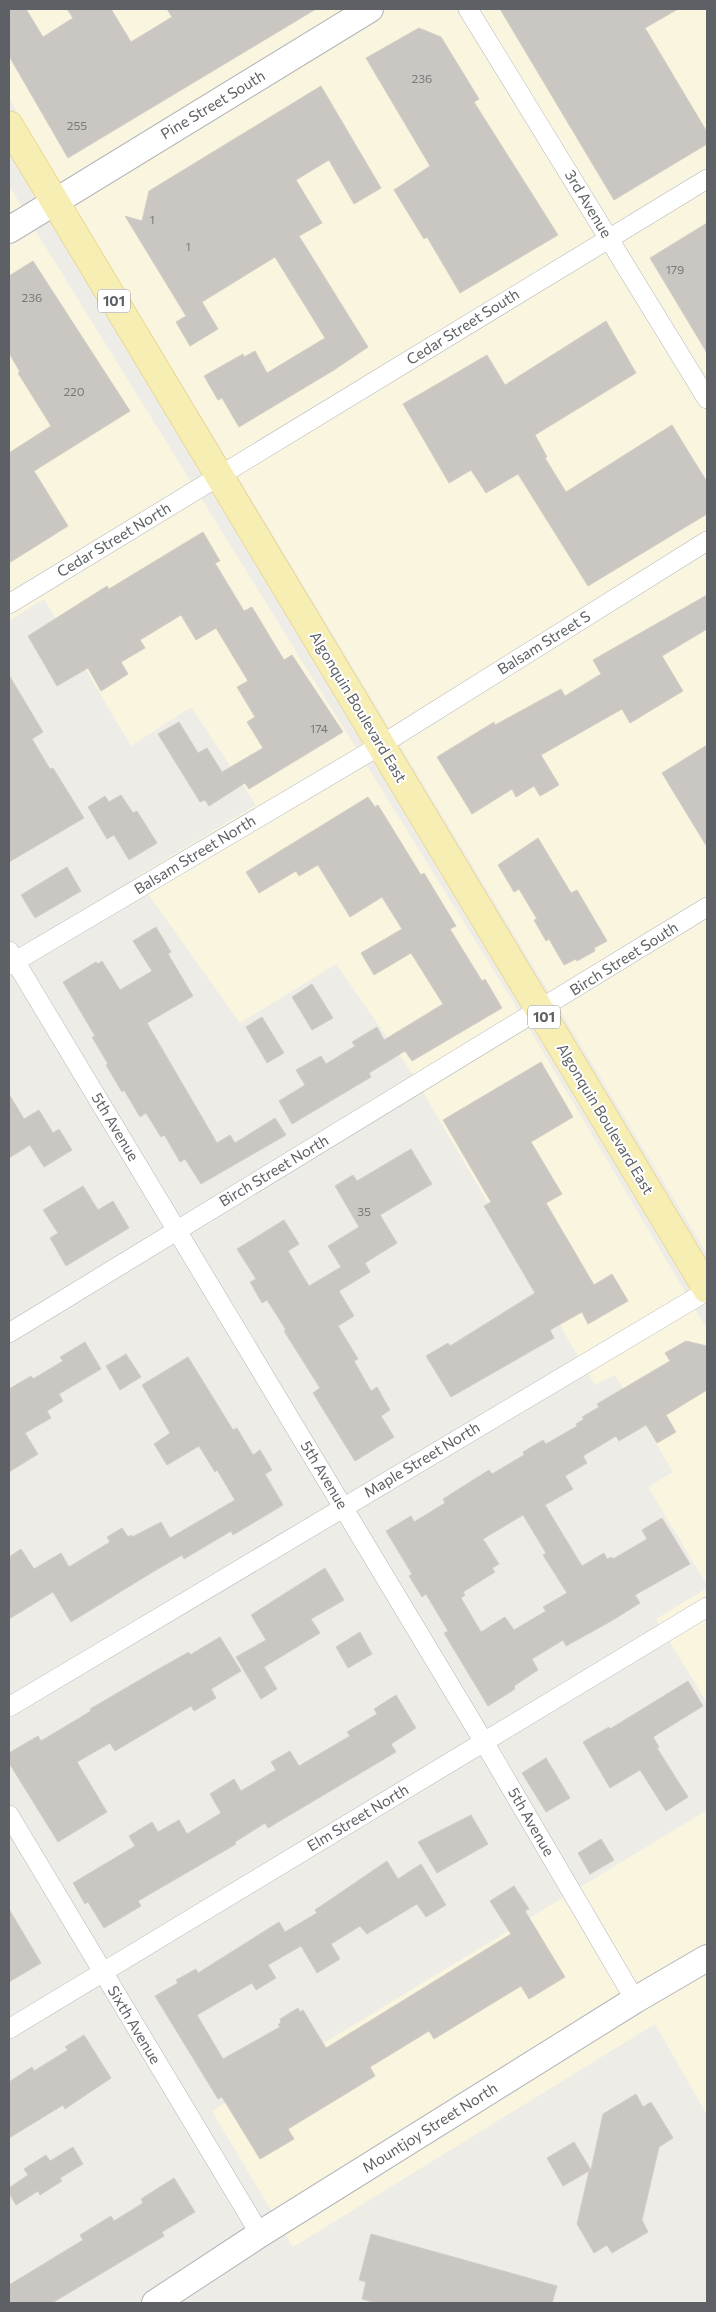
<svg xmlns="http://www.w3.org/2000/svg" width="716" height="2312" font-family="Commissioner,sans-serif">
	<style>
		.commercial { fill: #faf5df }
		.building { fill: #cac7c2; stroke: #d2cec5; fill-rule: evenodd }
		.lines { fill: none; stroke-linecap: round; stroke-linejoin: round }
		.street-casing { stroke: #b3b5b9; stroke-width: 20 }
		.secondary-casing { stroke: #b2b4b9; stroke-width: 28 }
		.primary-casing { stroke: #e2c56b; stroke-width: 29 }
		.street { stroke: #fff; stroke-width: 19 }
		.secondary { stroke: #fff; stroke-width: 26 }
		.primary { stroke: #f6eeb3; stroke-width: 28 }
		.labels { text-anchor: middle; stroke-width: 4; stroke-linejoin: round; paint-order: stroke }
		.number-label { font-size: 12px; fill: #787a7c }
		.shield { fill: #fff; stroke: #8e9092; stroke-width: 1 }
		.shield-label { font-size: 14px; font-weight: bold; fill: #5d6064 }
		.street-label { font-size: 15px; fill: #5d6064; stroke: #fff }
	</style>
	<rect width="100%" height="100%" fill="#eeece6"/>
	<path class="commercial" d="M 9,9 L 707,9 L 707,1254 L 9,98 Z
		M 9,185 L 40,238 L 517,1008 L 707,1329 L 707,1585 L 648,1487 L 673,1472 L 615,1375 L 595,1385 L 410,1070 L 336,964 L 240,1023 L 136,877 L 256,805 L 191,707 L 131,746 L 44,599 L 9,621 Z
		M 707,1588 L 707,1703 L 656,1619 Z
		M 707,1810 L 707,2115 L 655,2024 L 293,2247 L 212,2111 Z"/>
	<path class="building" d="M 9,9 L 26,9 L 43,37 L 73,18 L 67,9 L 111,9 L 131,42 L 172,17 L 167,9 L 316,9 L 68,158 L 9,56 Z
		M 500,9 L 678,9 L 645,28 L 707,132 L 707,144 L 614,200 Z
		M 419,28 L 441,37 L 479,99 L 474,102 L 558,235 L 460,293 L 427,237 L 424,239 L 394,190 L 430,166 L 366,58 Z
		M 321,86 L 381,188 L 354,204 L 329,160 L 296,180 L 322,223 L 299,236 L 368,347 L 334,370 L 239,427 L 222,398 L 218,400 L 204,376 L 243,354 L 244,357 L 255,351 L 267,373 L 325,338 L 275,257 L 202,302 L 218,329 L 190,346 L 176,322 L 186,316 L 125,216 L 142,221 L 149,191 Z
		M 707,223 L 707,353 L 650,258 Z
		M 33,261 L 130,411 L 34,471 L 68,526 L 9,563 L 9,453 L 51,426 L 18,373 L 20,372 L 9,353 L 9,276 Z
		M 606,321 L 636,373 L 535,435 L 547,457 L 545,458 L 566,492 L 672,425 L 707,482 L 707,514 L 588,586 L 518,474 L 486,493 L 471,470 L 449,483 L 403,404 L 487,355 L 505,385 Z
		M 203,532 L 220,561 L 215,563 L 244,611 L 252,607 L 284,660 L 292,655 L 343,732 L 249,789 L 245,783 L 209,806 L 205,800 L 200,802 L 158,734 L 179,722 L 198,753 L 207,748 L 222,772 L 263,748 L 247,722 L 255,717 L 237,687 L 248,681 L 216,628 L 196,640 L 181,615 L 140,640 L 145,648 L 121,662 L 128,674 L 101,691 L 88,668 L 57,686 L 28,636 L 107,586 L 109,589 Z
		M 707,595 L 707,629 L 662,656 L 683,691 L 630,723 L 622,709 L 541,755 L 559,785 L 540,796 L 534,786 L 516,797 L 512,789 L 472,814 L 437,757 L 494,722 L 495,725 L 561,689 L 565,696 L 601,674 L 593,660 Z
		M 9,675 L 43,732 L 32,739 L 50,769 L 53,768 L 84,818 L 9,862 Z
		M 707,745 L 707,847 L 662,773 Z
		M 121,795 L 133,813 L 137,811 L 157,843 L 129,860 L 114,835 L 107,839 L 88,807 L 105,796 L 109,802 Z
		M 368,797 L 375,807 L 378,805 L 421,875 L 424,873 L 456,926 L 450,929 L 482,981 L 485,979 L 502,1008 L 412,1061 L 405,1051 L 369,1073 L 371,1077 L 292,1124 L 279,1101 L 305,1085 L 296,1070 L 321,1056 L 326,1064 L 355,1046 L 352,1042 L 377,1027 L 384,1040 L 443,1004 L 411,953 L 374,975 L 361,953 L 402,929 L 382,897 L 350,917 L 318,865 L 299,876 L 296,871 L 259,893 L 246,872 Z
		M 538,838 L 571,893 L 577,890 L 607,941 L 594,948 L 595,951 L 577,961 L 576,959 L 564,965 L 549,939 L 546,941 L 534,920 L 537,919 L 519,889 L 514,892 L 498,865 Z
		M 67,867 L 81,891 L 35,918 L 21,895 Z
		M 156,927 L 171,952 L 168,954 L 193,996 L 147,1023 L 217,1143 L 230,1135 L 235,1143 L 275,1118 L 286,1135 L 201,1184 L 185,1159 L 180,1162 L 165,1136 L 164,1135 L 161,1137 L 146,1113 L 140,1117 L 124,1090 L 122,1092 L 106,1065 L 108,1064 L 92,1037 L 95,1036 L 63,982 L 96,962 L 98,964 L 102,961 L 120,990 L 152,971 L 133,941 Z
		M 312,984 L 333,1018 L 312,1030 L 292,997 Z
		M 262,1017 L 284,1053 L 267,1063 L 246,1027 Z
		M 541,1062 L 573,1117 L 531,1142 L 562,1194 L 546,1203 L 594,1285 L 612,1274 L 628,1301 L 588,1324 L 582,1312 L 550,1330 L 554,1338 L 451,1397 L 426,1356 L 448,1343 L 450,1346 L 535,1293 L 484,1206 L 491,1202 L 443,1120 Z
		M 9,1094 L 24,1119 L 39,1110 L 53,1133 L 59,1129 L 72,1150 L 44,1167 L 30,1145 L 9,1158 Z
		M 411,1149 L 432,1184 L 380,1215 L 397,1243 L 365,1263 L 370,1272 L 339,1291 L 354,1316 L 338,1326 L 358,1359 L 354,1361 L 371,1391 L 377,1387 L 390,1410 L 381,1416 L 394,1437 L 355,1461 L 313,1393 L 320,1388 L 284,1331 L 286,1330 L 267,1300 L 262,1303 L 250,1282 L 256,1279 L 237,1249 L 284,1220 L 299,1244 L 288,1251 L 309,1286 L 341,1267 L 328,1246 L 359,1227 L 335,1186 L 353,1175 L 357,1181 Z
		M 83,1186 L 98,1210 L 113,1201 L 129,1228 L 66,1266 L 50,1238 L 58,1233 L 43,1210 Z
		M 686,1341 L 707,1346 L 707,1390 L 666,1415 L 676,1432 L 657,1443 L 646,1425 L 619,1441 L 616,1436 L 583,1456 L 587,1463 L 565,1476 L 573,1489 L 545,1505 L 582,1566 L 604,1553 L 607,1559 L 612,1557 L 613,1559 L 647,1539 L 642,1530 L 662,1518 L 690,1564 L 635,1595 L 640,1603 L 613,1620 L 566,1646 L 563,1640 L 532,1659 L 538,1670 L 514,1686 L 515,1689 L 488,1706 L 444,1633 L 448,1631 L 426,1594 L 422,1597 L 409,1576 L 412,1574 L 386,1531 L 411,1516 L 414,1522 L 445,1503 L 443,1499 L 489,1470 L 492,1474 L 524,1455 L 523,1452 L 543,1440 L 546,1444 L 577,1426 L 576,1424 L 584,1419 L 582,1417 L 599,1407 L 597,1404 L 670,1361 L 665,1353 ZM 523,1515 L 546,1553 L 543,1555 L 567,1593 L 543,1607 L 546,1611 L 514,1630 L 505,1617 L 481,1632 L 461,1598 L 465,1595 L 463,1592 L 495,1572 L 492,1568 L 499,1564 L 483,1539 Z
		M 85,1342 L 101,1369 L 59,1394 L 63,1401 L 47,1411 L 51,1418 L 25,1433 L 38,1454 L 9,1472 L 9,1389 L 31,1376 L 33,1379 L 63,1361 L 60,1357 Z
		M 126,1354 L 141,1377 L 120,1390 L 106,1366 Z
		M 188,1357 L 233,1430 L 237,1428 L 253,1455 L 260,1450 L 272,1470 L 265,1474 L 283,1505 L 233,1535 L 231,1531 L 184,1559 L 182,1555 L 156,1570 L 71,1622 L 53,1592 L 9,1619 L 9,1557 L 21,1549 L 34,1569 L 61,1553 L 69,1567 L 110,1542 L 107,1537 L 122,1528 L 128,1537 L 131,1535 L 132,1537 L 161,1522 L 170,1538 L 235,1500 L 217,1470 L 215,1472 L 199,1446 L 167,1465 L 154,1444 L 170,1433 L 142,1385 Z
		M 325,1568 L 344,1600 L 311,1619 L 320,1633 L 264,1667 L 277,1689 L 261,1699 L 236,1657 L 266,1640 L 251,1615 Z
		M 360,1632 L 372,1654 L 348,1668 L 336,1647 Z
		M 220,1637 L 241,1671 L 211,1689 L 216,1698 L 194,1711 L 191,1706 L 115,1751 L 110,1743 L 77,1762 L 107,1812 L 58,1842 L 9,1763 L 9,1753 L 38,1736 L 41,1741 L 91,1711 L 90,1709 L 162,1667 L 189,1652 L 190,1655 Z
		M 688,1681 L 703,1706 L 653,1737 L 659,1747 L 657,1748 L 688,1797 L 666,1811 L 640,1770 L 610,1788 L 583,1742 L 609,1727 L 610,1729 Z
		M 396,1695 L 416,1728 L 391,1744 L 396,1752 L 268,1828 L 265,1823 L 235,1842 L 236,1844 L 138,1901 L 141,1906 L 104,1928 L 88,1902 L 85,1904 L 73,1883 L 135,1846 L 129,1836 L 152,1822 L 158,1832 L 179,1820 L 187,1834 L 221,1813 L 210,1794 L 234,1779 L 241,1791 L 276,1770 L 271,1762 L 290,1751 L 299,1766 L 350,1736 L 347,1732 L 377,1714 L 374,1709 Z
		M 546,1758 L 570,1798 L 546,1812 L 522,1773 Z
		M 471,1815 L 488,1844 L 437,1873 L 418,1842 Z
		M 601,1839 L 614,1860 L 590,1874 L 578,1853 Z
		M 387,1861 L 398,1879 L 421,1864 L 446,1905 L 426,1917 L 417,1904 L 367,1934 L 360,1926 L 331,1944 L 340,1959 L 317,1973 L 301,1946 L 268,1965 L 276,1978 L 256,1990 L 252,1983 L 197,2015 L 223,2059 L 280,2027 L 278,2025 L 281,2022 L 280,2019 L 298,2008 L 300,2012 L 303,2010 L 326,2048 L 511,1934 L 490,1901 L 514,1886 L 529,1909 L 525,1911 L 565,1977 L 529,1999 L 521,1986 L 434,2039 L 429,2031 L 370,2067 L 375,2076 L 288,2129 L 294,2139 L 260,2159 L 222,2097 L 218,2099 L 155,1996 L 178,1983 L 176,1980 L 196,1969 L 198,1973 L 279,1922 L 285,1932 L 317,1913 L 315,1910 Z
		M 9,1909 L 41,1963 L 9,1982 Z
		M 84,2035 L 111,2078 L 65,2109 L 63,2105 L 9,2138 L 9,2082 L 32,2067 L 34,2071 L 68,2050 L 65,2047 Z
		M 636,2094 L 643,2107 L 651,2102 L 673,2138 L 659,2147 L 642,2220 L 648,2232 L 612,2253 L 607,2245 L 594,2253 L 577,2224 L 589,2171 L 563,2186 L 547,2158 L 574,2142 L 591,2170 L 603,2114 Z
		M 73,2147 L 83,2164 L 60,2178 L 62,2181 L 40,2195 L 38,2191 L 16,2205 L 9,2193 L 9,2188 L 28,2175 L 24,2169 L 46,2155 L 50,2161 Z
		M 174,2178 L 195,2212 L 162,2232 L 164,2236 L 52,2303 L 9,2303 L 9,2285 L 83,2240 L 80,2235 L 111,2216 L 114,2221 L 143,2203 L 141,2199 Z
		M 371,2234 L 557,2286 L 552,2303 L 376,2303 L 362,2299 L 366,2282 L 359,2280 Z"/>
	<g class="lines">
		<g class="street-casing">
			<path id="street" d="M 468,9 L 707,399
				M 9,604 L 707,179
				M 9,951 L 484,1742 L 635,2000
				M 9,965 L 381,745 L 707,541
				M 9,1333 L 707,907
				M 9,1707 L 707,1291
				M 9,1815 L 260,2234
				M 9,2029 L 707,1607"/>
		</g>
		<g class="secondary-casing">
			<path id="secondary" d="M 9,230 L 370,9
				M 155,2303 L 260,2234 L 635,2000 L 707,1958"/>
		</g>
		<g class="primary-casing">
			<path id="primary" d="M 9,125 L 707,1289"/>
		</g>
		<use href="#street" class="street"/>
		<use href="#secondary" class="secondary"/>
		<use href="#primary" class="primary"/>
	</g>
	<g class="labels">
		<g class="number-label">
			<text x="422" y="83">236</text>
			<text x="77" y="130">255</text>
			<text x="152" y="224">1</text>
			<text x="188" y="251">1</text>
			<text x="675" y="274">179</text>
			<text x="32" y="302">236</text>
			<text x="74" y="396">220</text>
			<text x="319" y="733">174</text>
			<text x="364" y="1216">35</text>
		</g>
		<g class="shield">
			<rect x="98" y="289.5" width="32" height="23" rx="4"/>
			<rect x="528" y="1005.5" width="32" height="23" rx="4"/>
		</g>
		<g class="shield-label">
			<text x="114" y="306">101</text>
			<text x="544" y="1022">101</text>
		</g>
		<g class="street-label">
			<text transform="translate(213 105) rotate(-31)" y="5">Pine Street South</text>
			<text transform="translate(588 204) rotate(59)" y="5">3rd Avenue</text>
			<text transform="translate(463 327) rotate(-32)" y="5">Cedar Street South</text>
			<text transform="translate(114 540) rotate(-31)" y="5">Cedar Street North</text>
			<text transform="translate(544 643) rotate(-32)" y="5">Balsam Street S</text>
			<text transform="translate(358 707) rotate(59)" y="5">Algonquin Boulevard East</text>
			<text transform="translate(195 855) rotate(-31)" y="5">Balsam Street North</text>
			<text transform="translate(624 959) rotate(-32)" y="5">Birch Street South</text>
			<text transform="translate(605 1119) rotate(59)" y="5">Algonquin Boulevard East</text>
			<text transform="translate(115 1127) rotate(59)" y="5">5th Avenue</text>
			<text transform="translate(274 1171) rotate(-31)" y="5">Birch Street North</text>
			<text transform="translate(422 1460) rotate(-31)" y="5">Maple Street North</text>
			<text transform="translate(324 1475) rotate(59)" y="5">5th Avenue</text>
			<text transform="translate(358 1818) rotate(-31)" y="5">Elm Street North</text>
			<text transform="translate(531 1822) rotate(60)" y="5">5th Avenue</text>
			<text transform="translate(134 2025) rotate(59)" y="5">Sixth Avenue</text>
			<text transform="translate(430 2128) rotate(-32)" y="5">Mountjoy Street North</text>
		</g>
	</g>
	<rect width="716" height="2312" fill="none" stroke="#5d6064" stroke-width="20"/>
</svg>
